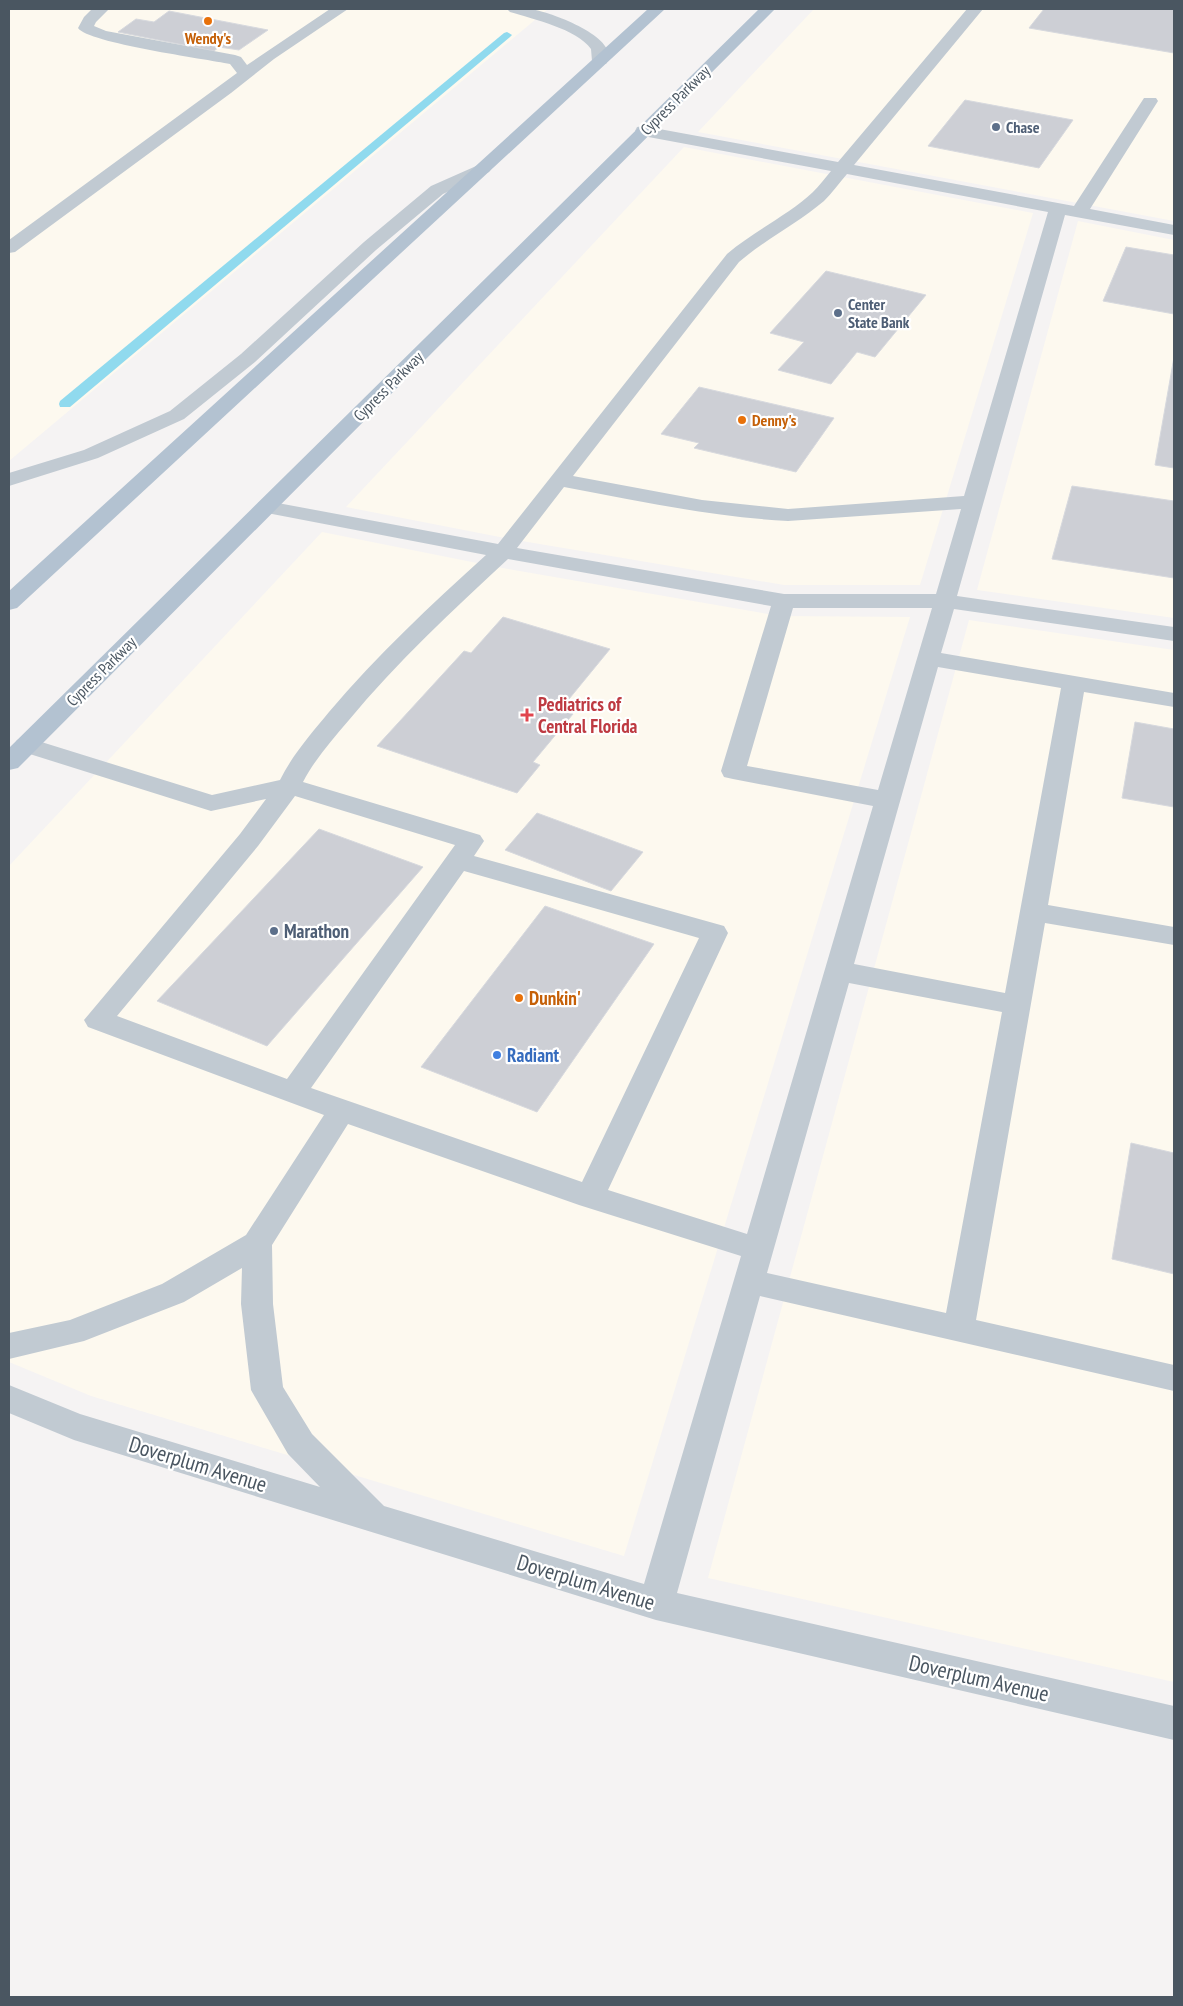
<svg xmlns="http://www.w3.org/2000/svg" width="1183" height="2006" font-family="'PT Sans Narrow',sans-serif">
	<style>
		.commercial { fill: #fdf9ef }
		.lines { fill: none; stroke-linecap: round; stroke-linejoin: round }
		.stream { fill: #90daee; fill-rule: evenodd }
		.building { fill: #cdcfd5; stroke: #d7d9de }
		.minor { fill: #c1cad2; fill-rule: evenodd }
		.major { fill: #b3c2d1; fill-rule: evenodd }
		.food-dot { fill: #e8710a; stroke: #fff; stroke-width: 2 }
		.service-dot { fill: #5c6f8a; stroke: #fff; stroke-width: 2 }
		.health-dot { fill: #e0444e; stroke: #fff; stroke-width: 2 }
		.shop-dot { fill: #3f7fe0; stroke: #fff; stroke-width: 2 }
		.labels { text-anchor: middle; stroke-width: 4.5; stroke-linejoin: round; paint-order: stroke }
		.far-food-label { font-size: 16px; font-weight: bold; fill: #c56008; stroke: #fff }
		.far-street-label { font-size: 16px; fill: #4a5661; stroke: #fff }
		.far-service-label { font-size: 16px; font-weight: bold; fill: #4e5e75; stroke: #fff; text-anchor: start }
		.health-label { font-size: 19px; font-weight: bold; fill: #be3a42; stroke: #fff; text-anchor: start }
		.service-label { font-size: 19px; font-weight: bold; fill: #4e5e75; stroke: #fff; text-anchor: start }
		.food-label { font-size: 19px; font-weight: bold; fill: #c56008; stroke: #fff; text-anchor: start }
		.shop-label { font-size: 19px; font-weight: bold; fill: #366cbe; stroke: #fff; text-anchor: start }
		.near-street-label { font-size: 22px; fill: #4a5661; stroke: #fff }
	</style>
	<rect width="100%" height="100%" fill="#f5f3f3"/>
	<path class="commercial" d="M 9,9 L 548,9 L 9,461 Z
		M 814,9 L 1174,9 L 1174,221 L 698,132 Z
		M 684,147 L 1033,213 L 920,585 L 784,585 L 510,539 L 346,507 Z
		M 1078,221 L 1174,240 L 1174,618 L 977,590 Z
		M 322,532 L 497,567 L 780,616 L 910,617 L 624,1556 L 91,1396 L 9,1362 L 9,866 Z
		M 969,620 L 1174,650 L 1174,1682 L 708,1578 Z"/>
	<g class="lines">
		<path class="stream" d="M 507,32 L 512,35 L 510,37 L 70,407 L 60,407 L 59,404 L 60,401 L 504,33 Z"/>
	</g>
	<path class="building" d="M 1044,9 L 1174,9 L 1174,53 L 1029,28 Z
		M 169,11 L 268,30 L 239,50 L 219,47 L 214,51 L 118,32 L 136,19 L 154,22 Z
		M 965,100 L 1073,120 L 1039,168 L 928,146 Z
		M 1126,247 L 1174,255 L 1174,314 L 1103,301 Z
		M 826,271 L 926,295 L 875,357 L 857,352 L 831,384 L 778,370 L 804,342 L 770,333 Z
		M 1174,357 L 1174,468 L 1155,465 Z
		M 699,387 L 834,418 L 796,472 L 694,448 L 699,443 L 661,434 Z
		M 1072,486 L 1174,501 L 1174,578 L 1052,559 Z
		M 503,617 L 610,649 L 560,710 L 573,714 L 533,762 L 540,765 L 517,793 L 377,746 L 464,651 L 471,653 Z
		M 1135,722 L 1174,729 L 1174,807 L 1122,798 Z
		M 537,813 L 643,852 L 611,891 L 505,850 Z
		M 319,829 L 423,867 L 267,1046 L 157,1001 Z
		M 545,906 L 654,944 L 537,1112 L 421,1067 Z
		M 1131,1143 L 1174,1153 L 1174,1274 L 1112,1259 Z"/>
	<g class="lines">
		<path class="minor" d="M 92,9 L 109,9 L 96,22 L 94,26 L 106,31 L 235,55 L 241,57 L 247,65 L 330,9 L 348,9 L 274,59 L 231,93 L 15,252 L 9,253 L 9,240 L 237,73 L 230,64 C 206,59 88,43 78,28 L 84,17 Z
			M 507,9 C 514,9 523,8 530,9 C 548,11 624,38 606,64 L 594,64 L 592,61 L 591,49 C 577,29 533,19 510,12 Z
			M 967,9 L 983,9 L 854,165 L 1074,206 L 1144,98 L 1156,98 L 1158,101 L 1090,209 L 1174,225 L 1174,235 L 1065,215 L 957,596 L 1174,627 L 1174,641 L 954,609 L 941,653 L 1174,693 L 1174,707 L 1084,692 L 1048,905 L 1174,927 L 1174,945 L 1045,923 L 976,1320 L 1174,1365 L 1174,1391 L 760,1296 L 677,1593 L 1174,1706 L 1174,1740 L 656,1620 L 74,1440 L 9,1413 L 9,1385 L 80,1414 L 320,1487 L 288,1454 L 251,1390 L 241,1304 L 242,1268 L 184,1302 L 84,1341 L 9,1359 L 9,1333 L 70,1320 L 162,1284 L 246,1235 L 324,1115 L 88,1027 L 84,1020 L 240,834 L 266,799 L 211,811 L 17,750 L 14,745 L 17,740 L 26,737 L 35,740 L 212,795 L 280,780 C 293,754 311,734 329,712 C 377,655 431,605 486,555 L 267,513 L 259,512 L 256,507 L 259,502 L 267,501 L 498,544 L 727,254 C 754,231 787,216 813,192 C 819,186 825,178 831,171 L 643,136 L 637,135 L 635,131 L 637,127 L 643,126 L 838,162 ZM 847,174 L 1048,212 L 964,496 L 788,509 L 702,500 L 573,476 L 739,262 C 766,239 798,223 824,201 C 832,193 839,183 847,174 ZM 564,487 C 639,501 712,517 788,521 L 961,509 L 936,594 L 784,594 L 517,548 ZM 508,559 L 771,606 L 721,771 L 724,777 L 733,779 L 873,806 L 747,1234 L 608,1190 L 728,933 L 724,926 L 474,856 L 484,841 L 480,835 L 303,782 C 315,759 332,740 349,720 C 397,662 452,611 508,559 ZM 793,608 L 932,608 L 878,790 L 747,766 ZM 938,667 L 1061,688 L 1005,993 L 854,964 ZM 295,796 L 455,845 L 287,1079 L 117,1016 L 258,846 ZM 464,871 L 699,938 L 582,1182 L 311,1088 ZM 849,983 L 1002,1012 L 946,1313 L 767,1273 ZM 348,1124 L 579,1205 L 741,1256 L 644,1584 L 384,1506 L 312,1434 L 283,1387 L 273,1304 L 272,1245 Z
			M 483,163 L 489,164 L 492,168 L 489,172 L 443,194 L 376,250 L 255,362 L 184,419 L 98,458 L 9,486 L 9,473 L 84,450 L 170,411 L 241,354 L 364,242 L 431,186 Z"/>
		<path class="major" d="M 648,9 L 665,9 L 17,608 L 9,610 L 9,591 Z
			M 759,9 L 775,9 L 18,768 L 9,770 L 9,748 Z"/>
	</g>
	<g class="food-dot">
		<circle cx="208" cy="21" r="5"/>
		<circle cx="742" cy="420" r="5"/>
		<circle cx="519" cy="998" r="5"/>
	</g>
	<g class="service-dot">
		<circle cx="996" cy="127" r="5"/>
		<circle cx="838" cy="313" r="5"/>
		<circle cx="274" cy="931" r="5"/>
	</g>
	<path class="health-dot" d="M524.5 707.5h5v5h5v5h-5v5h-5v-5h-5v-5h5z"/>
	<circle class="shop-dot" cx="497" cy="1055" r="5"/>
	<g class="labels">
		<g class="far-food-label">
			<text x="208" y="44">Wendy's</text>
			<text x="752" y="426" text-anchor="start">Denny's</text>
		</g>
		<g class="far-street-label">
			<text transform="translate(675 100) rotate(-45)" y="6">Cypress Parkway</text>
			<text transform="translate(388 386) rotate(-45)" y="6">Cypress Parkway</text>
			<text transform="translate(101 671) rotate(-45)" y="6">Cypress Parkway</text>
		</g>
		<g class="far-service-label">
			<text x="1006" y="133">Chase</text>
			<text x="848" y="310">Center<tspan x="848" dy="18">State Bank</tspan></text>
		</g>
		<g class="health-label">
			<text x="538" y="711">Pediatrics of<tspan x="538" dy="22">Central Florida</tspan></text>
		</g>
		<g class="service-label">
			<text x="284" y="938">Marathon</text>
		</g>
		<g class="food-label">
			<text x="529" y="1005">Dunkin'</text>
		</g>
		<g class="shop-label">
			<text x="507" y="1062">Radiant</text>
		</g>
		<g class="near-street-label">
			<text transform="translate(198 1464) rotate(17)" y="8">Doverplum Avenue</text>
			<text transform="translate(586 1582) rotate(17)" y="8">Doverplum Avenue</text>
			<text transform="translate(979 1678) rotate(13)" y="8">Doverplum Avenue</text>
		</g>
	</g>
	<rect width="1183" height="2006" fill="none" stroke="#4a5661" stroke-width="20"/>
</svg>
